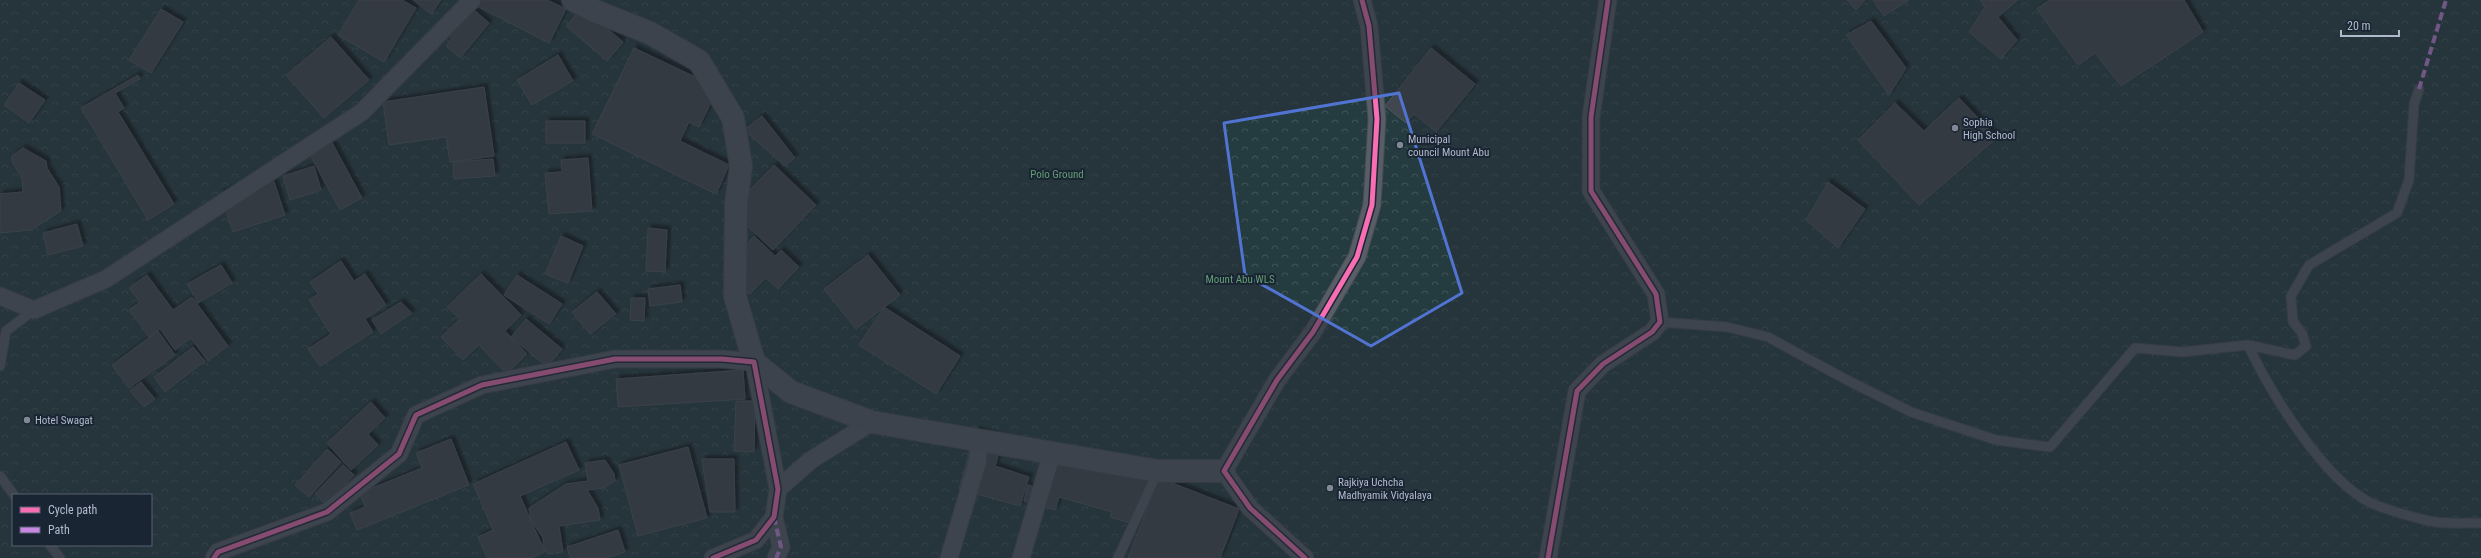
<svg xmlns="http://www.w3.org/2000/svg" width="2481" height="558" font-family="'Roboto Condensed',sans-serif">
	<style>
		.park { fill: url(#park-crowns); fill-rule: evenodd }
		.building { fill: #41474f; stroke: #505660; filter: url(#shadow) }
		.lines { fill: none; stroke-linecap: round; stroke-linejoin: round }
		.lane-casing { stroke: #464b53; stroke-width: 11 }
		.street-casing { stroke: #464b53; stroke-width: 19 }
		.secondary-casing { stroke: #464b53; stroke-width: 24 }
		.lane { stroke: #585d66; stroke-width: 9 }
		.street { stroke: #585d66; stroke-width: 17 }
		.secondary { stroke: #565c64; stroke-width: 22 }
		.quiet { stroke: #c787e3; stroke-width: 4; stroke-dasharray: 8 4; stroke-linecap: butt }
		.cycleway-casing { stroke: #1a2534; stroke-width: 8 }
		.cycleway { stroke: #f96db3; stroke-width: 5 }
		.marked { fill: none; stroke: #5174d3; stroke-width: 3; stroke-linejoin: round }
		.poi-dot { fill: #818997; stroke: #1a2534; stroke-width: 1.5 }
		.labels { text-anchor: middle; stroke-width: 4; stroke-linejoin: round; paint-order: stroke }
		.poi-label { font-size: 11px; fill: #b1baca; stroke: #1a2534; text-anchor: start }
		.park-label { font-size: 11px; fill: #659e73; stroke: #1a2534 }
	</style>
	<defs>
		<pattern id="park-crowns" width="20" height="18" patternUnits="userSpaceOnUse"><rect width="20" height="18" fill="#243b3f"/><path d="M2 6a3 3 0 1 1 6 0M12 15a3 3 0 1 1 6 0" fill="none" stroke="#415559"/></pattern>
		<filter id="shadow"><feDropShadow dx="3.5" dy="-3.5" stdDeviation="1" flood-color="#0009"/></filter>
	</defs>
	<rect width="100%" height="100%" fill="#282f38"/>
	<path class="park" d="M 0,0 L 2481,0 L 2481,558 L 0,558 ZM 13,495 L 151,495 L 151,545 L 13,545 Z"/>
	<path class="building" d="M 359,0 L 402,0 L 416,8 L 384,62 L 338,35 Z
		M 413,0 L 441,0 L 431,14 Z
		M 480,0 L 547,0 L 566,9 L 549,43 L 477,6 Z
		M 1847,0 L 1865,0 L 1856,10 Z
		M 1873,0 L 1909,0 L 1884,16 Z
		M 1980,0 L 2018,0 L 1998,17 L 2017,40 L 2001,59 L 1969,32 L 1985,7 Z
		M 2049,0 L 2184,0 L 2203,32 L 2121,86 L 2095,53 L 2078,65 L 2037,9 Z
		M 467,4 L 489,23 L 460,58 L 446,46 L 452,38 L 444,31 Z
		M 582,7 L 623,42 L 607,61 L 566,26 Z
		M 161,9 L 183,22 L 151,73 L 129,60 Z
		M 1871,21 L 1906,68 L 1889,95 L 1846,35 Z
		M 331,37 L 369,80 L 324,118 L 286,75 Z
		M 634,48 L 718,88 L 699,127 L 689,122 L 680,141 L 729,165 L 716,194 L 592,134 Z
		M 1431,48 L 1475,84 L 1436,132 L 1414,114 L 1406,123 L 1385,106 Z
		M 558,55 L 573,81 L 532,105 L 517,80 Z
		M 138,75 L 140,79 L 115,93 L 124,108 L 118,112 L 174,204 L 148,220 L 81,108 Z
		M 19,83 L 45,100 L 29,123 L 4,105 Z
		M 484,87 L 494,156 L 450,162 L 446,137 L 389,145 L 383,102 Z
		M 1959,98 L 1997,138 L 1919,205 L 1858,140 L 1895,103 L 1924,131 Z
		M 762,116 L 795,158 L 785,166 L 744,130 Z
		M 546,121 L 585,121 L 585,143 L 546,143 Z
		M 330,139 L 362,198 L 340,210 L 308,151 Z
		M 23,148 L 46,161 L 47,168 L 59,187 L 61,211 L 31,230 L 0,233 L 0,194 L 23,192 L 22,178 L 12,162 L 12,156 Z
		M 588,158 L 592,211 L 549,214 L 545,173 L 562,172 L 561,160 Z
		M 493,159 L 495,176 L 454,179 L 453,162 Z
		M 774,165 L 816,205 L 773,250 L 730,210 Z
		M 314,166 L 321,190 L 290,200 L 283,176 Z
		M 272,176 L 285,215 L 233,232 L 220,193 Z
		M 1828,182 L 1865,209 L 1838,248 L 1806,220 Z
		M 77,224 L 83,246 L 48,255 L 43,233 Z
		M 648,228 L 667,230 L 665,272 L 646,271 Z
		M 561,236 L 583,246 L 568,283 L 545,274 Z
		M 754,236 L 775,256 L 781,250 L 799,267 L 778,289 L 766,278 L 750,294 L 723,268 Z
		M 868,255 L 900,295 L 856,329 L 824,289 Z
		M 341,261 L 354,281 L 365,274 L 386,305 L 365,319 L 373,332 L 320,366 L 308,349 L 331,334 L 309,300 L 318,294 L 310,282 Z
		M 221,265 L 232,283 L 198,303 L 187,284 Z
		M 481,274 L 521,315 L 505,331 L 527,354 L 507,374 L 479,345 L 463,360 L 441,337 L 460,319 L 447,307 Z
		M 147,275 L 173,310 L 192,297 L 228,346 L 208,361 L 191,338 L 175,350 L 160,329 L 149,337 L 129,310 L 140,302 L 129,288 Z
		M 517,275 L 562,304 L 549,324 L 504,295 Z
		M 680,285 L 682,302 L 650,306 L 648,289 Z
		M 597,292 L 616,314 L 590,334 L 572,312 Z
		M 631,298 L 645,298 L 644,321 L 630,320 Z
		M 401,302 L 412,313 L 381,334 L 372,320 Z
		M 884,307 L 960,356 L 936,394 L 859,345 Z
		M 526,319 L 562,349 L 547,367 L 511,337 Z
		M 158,331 L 175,355 L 129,388 L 112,365 Z
		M 193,347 L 205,361 L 165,392 L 154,377 Z
		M 743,370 L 745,399 L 618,407 L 616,379 Z
		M 141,382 L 155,399 L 144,407 L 130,391 Z
		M 736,401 L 755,401 L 754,452 L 734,451 Z
		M 371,402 L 385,418 L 368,434 L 378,445 L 351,470 L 327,443 Z
		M 976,430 L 1003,438 L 995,466 L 1029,477 L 1020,506 L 959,489 Z
		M 451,439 L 469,485 L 357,530 L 350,513 L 365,507 L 360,493 L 422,468 L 416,453 Z
		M 566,442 L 579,470 L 520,496 L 545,552 L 531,558 L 487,558 L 478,537 L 493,530 L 473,484 Z
		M 688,447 L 707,518 L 638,536 L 619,465 Z
		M 327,449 L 341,462 L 309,497 L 295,485 Z
		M 1044,452 L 1149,482 L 1136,525 L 1110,517 L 1112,512 L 1059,497 L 1055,510 L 1024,501 L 1028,485 L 1035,487 Z
		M 702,459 L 734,459 L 735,512 L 710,512 Z
		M 605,460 L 614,474 L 615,481 L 604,488 L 587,490 L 598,508 L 600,520 L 559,526 L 563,552 L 548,554 L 544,549 L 543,538 L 531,520 L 529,508 L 566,484 L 588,481 L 585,463 Z
		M 343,465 L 354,475 L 326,505 L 315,494 Z
		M 1159,478 L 1239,509 L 1220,558 L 1128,558 Z
		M 618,530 L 625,552 L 607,558 L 570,558 L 567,547 Z"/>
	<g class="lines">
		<g class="lane-casing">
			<path id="lane" d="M 1660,322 L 1727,327 L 1768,337 L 1845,379 L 1911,412 L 1996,440 L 2050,447 L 2135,348 L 2182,352 L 2248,345 L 2295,355 L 2306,346 L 2302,333 L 2293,322 L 2291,296 L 2309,265 L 2397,213 L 2409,180 L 2414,104 L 2419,89
				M 2248,345 C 2270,392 2324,480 2371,503 C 2384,509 2422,520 2435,522 C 2450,524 2466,523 2481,523
				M 0,366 L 6,331 L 34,310
				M 0,476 L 14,495
				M 50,545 L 60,558
				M 1118,558 L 1158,471"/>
		</g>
		<g class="street-casing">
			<path id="street" d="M 0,296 L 34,310 L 106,279 L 362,112 L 472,0
				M 778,489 L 811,460 L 872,422
				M 774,517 L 781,547 L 776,558
				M 214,558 L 218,552 L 327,512 L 399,454 L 416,415 L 482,385 L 615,359 L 722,359 L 754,362 L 778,489 L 774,517 L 756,540 L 713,558
				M 949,558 L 978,460 L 978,439
				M 1021,558 L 1052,453
				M 1305,558 L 1250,508 L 1224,471 L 1277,380 L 1313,332 L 1357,257 L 1372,205 L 1377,119 L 1369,26 L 1362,0
				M 1548,558 L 1577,391 L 1603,364 L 1652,332 L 1660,322 L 1656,294 L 1591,191 L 1591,117 L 1608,0"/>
		</g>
		<g class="secondary-casing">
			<path id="secondary" d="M 573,0 L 595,11 L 650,33 L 699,61 L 733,118 L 741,166 L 736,204 L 735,296 L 754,362 L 791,392 L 872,422 L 907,428 L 1158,471 L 1224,471"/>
		</g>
		<use href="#lane" class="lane"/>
		<use href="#street" class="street"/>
		<use href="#secondary" class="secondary"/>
		<path class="quiet" d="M 2419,89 L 2446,0
			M 774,517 L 781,547 L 776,558"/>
		<g class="cycleway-casing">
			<path id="cycleway" d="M 214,558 L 218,552 L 327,512 L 399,454 L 416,415 L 482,385 L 615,359 L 722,359 L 754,362 L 778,489 L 774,517 L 756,540 L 713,558
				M 1305,558 L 1250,508 L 1224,471 L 1277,380 L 1313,332 L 1357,257 L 1372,205 L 1377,119 L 1369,26 L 1362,0
				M 1548,558 L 1577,391 L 1603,364 L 1652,332 L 1660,322 L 1656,294 L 1591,191 L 1591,117 L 1608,0"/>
		</g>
		<use href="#cycleway" class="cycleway"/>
	</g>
	<path d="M0 0H2481V558H0ZM 1399,93 L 1462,293 L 1371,346 L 1245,275 L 1224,123 Z" fill="#282f38" fill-opacity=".55" fill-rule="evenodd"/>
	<path class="marked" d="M 1399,93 L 1462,293 L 1371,346 L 1245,275 L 1224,123 Z"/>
	<g class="poi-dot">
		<circle cx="1955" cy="128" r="4"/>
		<circle cx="1400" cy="145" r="4"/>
		<circle cx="27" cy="420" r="4"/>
		<circle cx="1330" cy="488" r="4"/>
	</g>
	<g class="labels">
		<g class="poi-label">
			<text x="1963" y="126">Sophia<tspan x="1963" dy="13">High School</tspan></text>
			<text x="1408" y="143">Municipal<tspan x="1408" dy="13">council Mount Abu</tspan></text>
			<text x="35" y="424">Hotel Swagat</text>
			<text x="1338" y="486">Rajkiya Uchcha<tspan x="1338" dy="13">Madhyamik Vidyalaya</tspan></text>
		</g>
		<g class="park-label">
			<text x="1057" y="178">Polo Ground</text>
			<text x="1240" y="283">Mount Abu WLS</text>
		</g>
	</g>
	<rect x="12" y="494" width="140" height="52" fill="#1a2534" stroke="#566170"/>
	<rect x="20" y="507" width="20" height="6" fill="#f96db3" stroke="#566170"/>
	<text x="48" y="514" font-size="12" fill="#b1baca">Cycle path</text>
	<rect x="20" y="527" width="20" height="6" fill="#c787e3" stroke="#566170"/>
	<text x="48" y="534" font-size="12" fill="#b1baca">Path</text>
	<path d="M2341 30v6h58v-6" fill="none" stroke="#b1baca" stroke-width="2"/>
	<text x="2347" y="30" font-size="12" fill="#b1baca" stroke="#1a2534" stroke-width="3" paint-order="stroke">20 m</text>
</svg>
